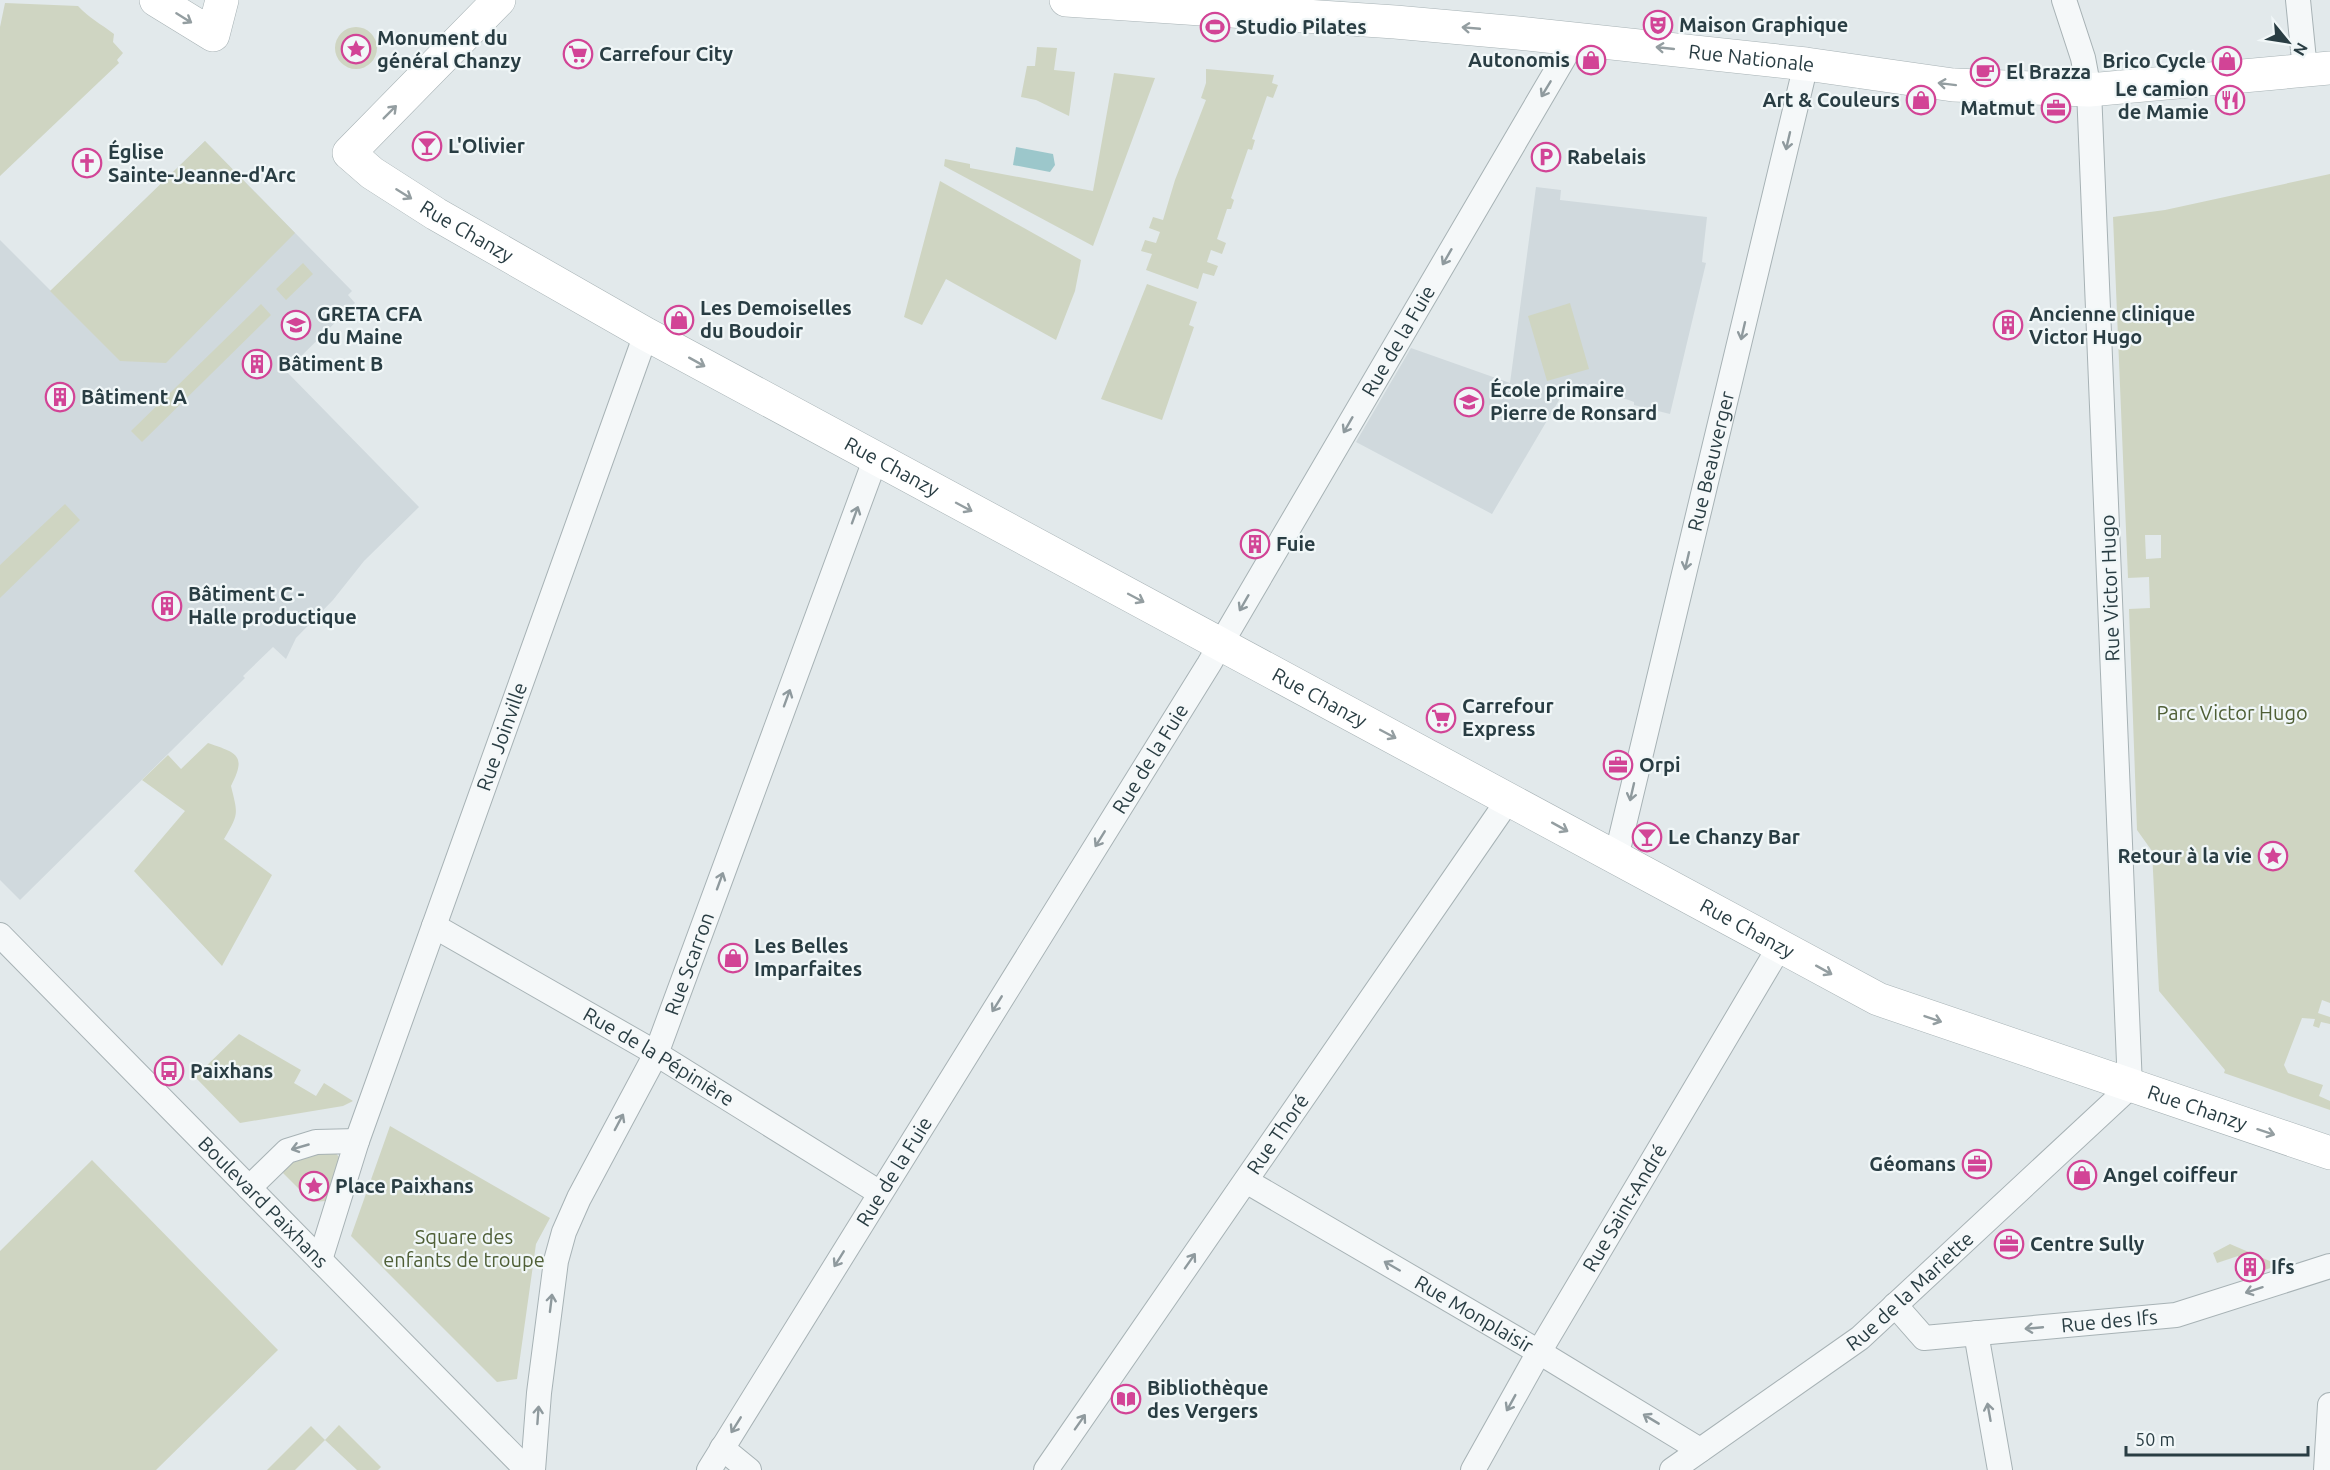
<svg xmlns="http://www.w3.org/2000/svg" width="2330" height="1470" font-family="Ubuntu,sans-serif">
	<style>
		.built { fill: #d0d9dd }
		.green { fill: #cfd5c2; fill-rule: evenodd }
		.water { fill: #9cc7cb }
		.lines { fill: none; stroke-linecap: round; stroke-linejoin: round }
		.street-casing { stroke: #a7b2b5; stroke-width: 26 }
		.secondary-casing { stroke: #a7b2b5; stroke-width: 34 }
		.street { stroke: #f5f8f9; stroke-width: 24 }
		.secondary { stroke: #fff; stroke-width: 33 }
		.oneway { stroke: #949ea1 }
		.oneway2 { stroke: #8f9a9e }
		.labels { text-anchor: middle; stroke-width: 4.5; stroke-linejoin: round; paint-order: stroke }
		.poi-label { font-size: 20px; font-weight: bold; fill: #293d43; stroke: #f1f7f8; text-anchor: start }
		.street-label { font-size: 20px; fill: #293d43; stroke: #f1f7f8 }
		.park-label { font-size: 20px; fill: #4f5f36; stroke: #f1f7f8 }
	</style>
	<rect width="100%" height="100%" fill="#e2e9eb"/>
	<path class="built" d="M 205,141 L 352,291 L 348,295 L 355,303 L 286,371 L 419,507 L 364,561 L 333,600 L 296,638 L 286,659 L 273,647 L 243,676 L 245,678 L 20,900 L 0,880 L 0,240 L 51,291 Z
		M 1536,187 L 1561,190 L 1560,200 L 1707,217 L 1702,262 L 1706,263 L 1670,414 L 1634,405 L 1634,402 L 1626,399 L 1565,390 L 1492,514 L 1356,442 L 1411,348 L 1510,383 Z"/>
	<path class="green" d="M 5,3 L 78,6 C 89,18 101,24 114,34 L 113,42 L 123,53 L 117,60 L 119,63 L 0,176 L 0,27 Z
		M335 48a21 21 0 1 1 42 0a21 21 0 1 1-42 0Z
		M 1037,47 L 1057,48 L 1054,70 L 1075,72 L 1069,116 L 1036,100 L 1021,97 L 1027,66 L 1035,66 Z
		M 1206,69 L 1274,75 L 1272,83 L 1278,85 L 1273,98 L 1267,96 L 1252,139 L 1255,140 L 1252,150 L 1248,149 L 1231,198 L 1234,200 L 1231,209 L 1227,209 L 1217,239 L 1226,243 L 1222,254 L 1211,250 L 1207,262 L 1218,266 L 1214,276 L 1203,273 L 1198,289 L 1146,270 L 1152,254 L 1141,251 L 1145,240 L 1156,243 L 1160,232 L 1149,228 L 1153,217 L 1163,220 L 1175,180 L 1206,100 L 1201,98 L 1206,83 Z
		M 1114,73 L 1155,78 L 1093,246 L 944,166 L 945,159 L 970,164 L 970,168 L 1093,191 Z
		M 205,141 L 295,233 L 166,363 L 120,361 L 50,291 Z
		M 2330,174 L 2330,1003 L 2322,1000 L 2318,1013 L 2330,1017 L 2330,1024 L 2321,1022 L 2319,1028 L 2313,1026 L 2315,1019 L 2302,1018 L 2284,1065 L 2288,1073 L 2323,1085 L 2319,1096 L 2330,1101 L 2330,1110 L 2224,1073 L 2225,1070 L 2159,991 L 2152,851 L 2137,830 L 2129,609 L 2150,608 L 2149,577 L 2128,578 L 2113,217 L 2165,210 ZM 2145,535 L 2161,535 L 2161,558 L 2146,559 Z
		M 940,181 L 1081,260 L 1075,291 L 1056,340 L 946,279 L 922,325 L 904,317 Z
		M 303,263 L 313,274 L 286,300 L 276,289 Z
		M 1147,284 L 1197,302 L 1189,325 L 1194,327 L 1162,420 L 1101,399 Z
		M 1570,303 L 1589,369 L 1547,381 L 1528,316 Z
		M 261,304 L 271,315 L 142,442 L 131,431 Z
		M 65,504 L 80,520 L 0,598 L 0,565 Z
		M 208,743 C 237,753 247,755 231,786 C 238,815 239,813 224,839 L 272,875 L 222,966 L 134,871 L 185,811 L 142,780 L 168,755 L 181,769 Z
		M 239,1034 L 301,1070 L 294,1083 L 316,1096 L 324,1083 L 353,1101 L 343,1106 L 240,1123 L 197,1079 L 197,1075 Z
		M 390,1126 L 550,1218 L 536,1244 L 517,1379 L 497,1382 L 351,1236 Z
		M 333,1150 L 345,1164 L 326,1201 L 312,1202 L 283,1173 L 291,1159 Z
		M 92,1160 L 278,1350 L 156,1470 L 0,1470 L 0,1251 Z
		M 2230,1244 L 2279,1265 L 2259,1272 L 2254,1258 L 2240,1262 L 2238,1256 L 2217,1263 L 2213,1253 Z
		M 339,1425 L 381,1467 L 378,1470 L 357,1470 L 325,1440 L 295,1470 L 267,1470 L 311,1426 L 325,1440 Z"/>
	<path class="water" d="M 1016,147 L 1053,154 L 1055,165 L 1050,172 L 1013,165 Z"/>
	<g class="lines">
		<g class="street-casing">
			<g id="street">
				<path d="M 2298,0 L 2305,70"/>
				<path id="s1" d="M 1616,858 L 1806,64"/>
				<path id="s2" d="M 434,926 L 647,1048 L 880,1193"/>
				<path id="s3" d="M 0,935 L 527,1470"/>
				<path id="s4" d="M 1246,1181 L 1539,1352 L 1700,1450"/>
				<path d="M 249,1188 L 287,1151 L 316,1142 L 357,1141"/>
				<path id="s5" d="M 320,1260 L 357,1141 L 646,334"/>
				<path id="s6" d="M 1895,1305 L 1924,1338 L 2176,1315 L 2330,1266"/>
				<path d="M 1976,1333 L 2000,1470"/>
				<path d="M 722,1448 L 749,1470"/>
				<path id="s7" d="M 533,1470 L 539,1393 L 556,1261 L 564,1232 L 579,1198 L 656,1054 L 875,460"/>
				<path id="s8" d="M 709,1470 L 1209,664 L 1575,39"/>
				<path id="s9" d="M 1046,1470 L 1509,799"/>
				<path id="s10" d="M 1473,1470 L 1539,1352 L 1780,946"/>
				<path id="s11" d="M 1672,1470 L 1860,1338 L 2130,1087 L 2089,90 L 2083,58 L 2064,0"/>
				<path d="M 2326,1470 L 2330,1405"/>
			</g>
		</g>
		<g class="secondary-casing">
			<g id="secondary">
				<path d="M 156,0 L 213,35 L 222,0"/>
				<path id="s12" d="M 499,0 L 349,153 L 372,173 L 436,214 L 646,334 L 1878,999 L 2330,1153"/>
				<path id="s13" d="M 1066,0 L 1395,22 L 1518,33 L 1806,64 L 1953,85 L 2089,90 L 2330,68"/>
			</g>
		</g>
		<use href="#street" class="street"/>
		<use href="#secondary" class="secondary"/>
	</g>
	<defs><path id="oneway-shaft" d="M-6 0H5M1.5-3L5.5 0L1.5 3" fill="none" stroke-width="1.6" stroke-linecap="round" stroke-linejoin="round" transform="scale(1.5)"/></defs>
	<g class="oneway">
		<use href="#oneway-shaft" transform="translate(184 18) rotate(32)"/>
		<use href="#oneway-shaft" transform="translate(1471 28) rotate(-175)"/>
		<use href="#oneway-shaft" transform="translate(1665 48) rotate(-174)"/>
		<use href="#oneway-shaft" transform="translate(1947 84) rotate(-173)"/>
		<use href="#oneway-shaft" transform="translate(390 112) rotate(-45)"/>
		<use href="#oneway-shaft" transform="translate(404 194) rotate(32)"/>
		<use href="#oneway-shaft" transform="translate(697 362) rotate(29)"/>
		<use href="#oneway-shaft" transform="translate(964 507) rotate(28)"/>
		<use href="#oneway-shaft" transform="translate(1136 598) rotate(28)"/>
		<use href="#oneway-shaft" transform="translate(1388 734) rotate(28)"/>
		<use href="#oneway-shaft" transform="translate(1560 827) rotate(29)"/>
		<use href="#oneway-shaft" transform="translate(1824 970) rotate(29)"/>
		<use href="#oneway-shaft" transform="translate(1933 1019) rotate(19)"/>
		<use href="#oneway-shaft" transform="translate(2266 1132) rotate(18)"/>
	</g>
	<g class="oneway2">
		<use href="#oneway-shaft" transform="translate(1546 89) rotate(121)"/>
		<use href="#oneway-shaft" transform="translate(1788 141) rotate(103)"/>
		<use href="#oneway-shaft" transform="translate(1447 257) rotate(120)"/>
		<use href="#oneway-shaft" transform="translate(1743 331) rotate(103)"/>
		<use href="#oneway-shaft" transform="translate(1348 425) rotate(120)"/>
		<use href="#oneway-shaft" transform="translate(855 515) rotate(-70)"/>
		<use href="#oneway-shaft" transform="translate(1687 561) rotate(103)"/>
		<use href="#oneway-shaft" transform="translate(1244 603) rotate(120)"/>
		<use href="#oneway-shaft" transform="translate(787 698) rotate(-70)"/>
		<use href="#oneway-shaft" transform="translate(1632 792) rotate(103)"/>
		<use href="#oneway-shaft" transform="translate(1100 839) rotate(122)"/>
		<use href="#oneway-shaft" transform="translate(720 881) rotate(-70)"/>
		<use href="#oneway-shaft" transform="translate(997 1004) rotate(122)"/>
		<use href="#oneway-shaft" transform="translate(619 1122) rotate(-62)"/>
		<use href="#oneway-shaft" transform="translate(300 1147) rotate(164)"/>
		<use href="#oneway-shaft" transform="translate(839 1259) rotate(122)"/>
		<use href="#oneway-shaft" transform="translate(1190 1261) rotate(-55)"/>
		<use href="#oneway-shaft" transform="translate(1392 1266) rotate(-150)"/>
		<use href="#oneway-shaft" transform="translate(2254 1290) rotate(162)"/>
		<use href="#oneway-shaft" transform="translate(551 1303) rotate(-83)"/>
		<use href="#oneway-shaft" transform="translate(2034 1328) rotate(175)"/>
		<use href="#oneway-shaft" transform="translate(1511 1403) rotate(119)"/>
		<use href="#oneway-shaft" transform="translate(1989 1412) rotate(-100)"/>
		<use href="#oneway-shaft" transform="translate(538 1415) rotate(-86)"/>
		<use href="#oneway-shaft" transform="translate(1651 1419) rotate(-149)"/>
		<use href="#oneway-shaft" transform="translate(1080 1422) rotate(-55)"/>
		<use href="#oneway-shaft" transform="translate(736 1425) rotate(122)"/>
	</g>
	<defs>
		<g id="theatre-ring" transform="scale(1.5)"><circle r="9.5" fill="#f1f7f8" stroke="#d24496" stroke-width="1.5"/><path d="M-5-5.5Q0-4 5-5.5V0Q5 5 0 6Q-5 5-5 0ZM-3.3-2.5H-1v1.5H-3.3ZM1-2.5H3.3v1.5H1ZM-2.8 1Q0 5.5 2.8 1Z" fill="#d24496"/></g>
		<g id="stadium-ring" transform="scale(1.5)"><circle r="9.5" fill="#f1f7f8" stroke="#d24496" stroke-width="1.5"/><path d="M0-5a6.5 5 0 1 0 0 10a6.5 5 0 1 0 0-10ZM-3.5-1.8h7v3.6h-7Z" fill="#d24496"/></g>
		<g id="sight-ring" transform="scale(1.5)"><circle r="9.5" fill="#f1f7f8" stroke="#d24496" stroke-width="1.5"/><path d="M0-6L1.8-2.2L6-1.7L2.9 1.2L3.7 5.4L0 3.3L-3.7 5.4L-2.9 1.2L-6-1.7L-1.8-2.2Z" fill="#d24496"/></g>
		<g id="supermarket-ring" transform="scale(1.5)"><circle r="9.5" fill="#f1f7f8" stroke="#d24496" stroke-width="1.5"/><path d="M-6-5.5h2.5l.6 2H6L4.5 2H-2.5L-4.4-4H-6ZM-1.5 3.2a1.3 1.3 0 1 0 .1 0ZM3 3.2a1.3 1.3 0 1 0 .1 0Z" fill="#d24496"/></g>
		<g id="shop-ring" transform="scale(1.5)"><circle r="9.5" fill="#f1f7f8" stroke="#d24496" stroke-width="1.5"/><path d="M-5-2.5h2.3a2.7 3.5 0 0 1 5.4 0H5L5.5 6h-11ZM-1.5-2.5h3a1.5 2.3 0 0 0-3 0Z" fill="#d24496"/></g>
		<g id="cafe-ring" transform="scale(1.5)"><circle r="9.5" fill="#f1f7f8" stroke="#d24496" stroke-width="1.5"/><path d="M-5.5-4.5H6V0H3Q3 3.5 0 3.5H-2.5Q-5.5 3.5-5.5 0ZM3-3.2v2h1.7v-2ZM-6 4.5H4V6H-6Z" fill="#d24496"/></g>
		<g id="restaurant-ring" transform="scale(1.5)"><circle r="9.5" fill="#f1f7f8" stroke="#d24496" stroke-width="1.5"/><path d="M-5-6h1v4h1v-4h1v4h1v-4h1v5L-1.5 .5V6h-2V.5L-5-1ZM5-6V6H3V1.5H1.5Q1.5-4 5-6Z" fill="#d24496"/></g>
		<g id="office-ring" transform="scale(1.5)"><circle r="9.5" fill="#f1f7f8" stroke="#d24496" stroke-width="1.5"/><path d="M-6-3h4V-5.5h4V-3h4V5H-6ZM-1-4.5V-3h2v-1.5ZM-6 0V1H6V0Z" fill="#d24496"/></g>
		<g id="bar-ring" transform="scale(1.5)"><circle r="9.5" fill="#f1f7f8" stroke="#d24496" stroke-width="1.5"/><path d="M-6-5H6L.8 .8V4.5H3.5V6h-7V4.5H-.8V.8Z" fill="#d24496"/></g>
		<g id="parking-ring" transform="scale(1.5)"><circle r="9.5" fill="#f1f7f8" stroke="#d24496" stroke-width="1.5"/><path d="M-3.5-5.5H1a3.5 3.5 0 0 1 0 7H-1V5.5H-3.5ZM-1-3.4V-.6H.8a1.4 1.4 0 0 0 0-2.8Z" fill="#d24496"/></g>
		<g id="church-ring" transform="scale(1.5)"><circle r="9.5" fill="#f1f7f8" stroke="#d24496" stroke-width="1.5"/><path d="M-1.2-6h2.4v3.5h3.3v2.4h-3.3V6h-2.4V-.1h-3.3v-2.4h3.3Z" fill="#d24496"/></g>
		<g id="university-ring" transform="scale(1.5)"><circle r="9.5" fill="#f1f7f8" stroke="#d24496" stroke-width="1.5"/><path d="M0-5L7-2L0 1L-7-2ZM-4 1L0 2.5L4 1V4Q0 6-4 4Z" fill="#d24496"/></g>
		<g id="building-ring" transform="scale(1.5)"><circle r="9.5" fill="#f1f7f8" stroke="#d24496" stroke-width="1.5"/><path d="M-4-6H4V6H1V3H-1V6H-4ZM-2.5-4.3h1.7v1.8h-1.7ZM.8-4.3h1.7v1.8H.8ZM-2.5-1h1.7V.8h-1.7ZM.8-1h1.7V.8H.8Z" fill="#d24496"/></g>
		<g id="school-ring" transform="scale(1.5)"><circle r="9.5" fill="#f1f7f8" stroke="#d24496" stroke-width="1.5"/><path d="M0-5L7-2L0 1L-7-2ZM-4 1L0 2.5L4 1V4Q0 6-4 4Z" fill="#d24496"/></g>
		<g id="bus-ring" transform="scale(1.5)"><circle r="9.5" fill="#f1f7f8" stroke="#d24496" stroke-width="1.5"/><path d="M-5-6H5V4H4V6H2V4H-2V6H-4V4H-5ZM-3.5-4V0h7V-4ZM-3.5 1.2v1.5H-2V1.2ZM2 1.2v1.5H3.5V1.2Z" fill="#d24496"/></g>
		<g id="library-ring" transform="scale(1.5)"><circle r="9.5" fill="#f1f7f8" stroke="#d24496" stroke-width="1.5"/><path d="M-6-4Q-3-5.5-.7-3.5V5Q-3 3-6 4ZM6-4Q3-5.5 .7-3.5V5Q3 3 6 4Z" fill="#d24496"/></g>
	</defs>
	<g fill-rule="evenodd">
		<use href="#theatre-ring" x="1658" y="25"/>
		<use href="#stadium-ring" x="1215" y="27"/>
		<use href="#sight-ring" x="356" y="49"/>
		<use href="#supermarket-ring" x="578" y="54"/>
		<use href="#shop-ring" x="1591" y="60"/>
		<use href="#shop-ring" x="2227" y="61"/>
		<use href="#cafe-ring" x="1985" y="72"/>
		<use href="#shop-ring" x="1921" y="100"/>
		<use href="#restaurant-ring" x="2230" y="100"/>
		<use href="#office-ring" x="2056" y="108"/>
		<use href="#bar-ring" x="427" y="146"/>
		<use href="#parking-ring" x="1546" y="157"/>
		<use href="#church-ring" x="87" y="163"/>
		<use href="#shop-ring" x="679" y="320"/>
		<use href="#university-ring" x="296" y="325"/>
		<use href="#building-ring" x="2008" y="325"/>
		<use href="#building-ring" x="257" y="364"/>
		<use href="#building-ring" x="60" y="397"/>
		<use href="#school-ring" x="1469" y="402"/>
		<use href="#building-ring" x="1255" y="544"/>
		<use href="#building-ring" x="167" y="606"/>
		<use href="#supermarket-ring" x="1441" y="718"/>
		<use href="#office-ring" x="1618" y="765"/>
		<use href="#bar-ring" x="1647" y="837"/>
		<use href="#sight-ring" x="2273" y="856"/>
		<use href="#shop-ring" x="733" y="958"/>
		<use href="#bus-ring" x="169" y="1071"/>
		<use href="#office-ring" x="1977" y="1164"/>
		<use href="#shop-ring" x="2082" y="1175"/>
		<use href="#sight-ring" x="314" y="1186"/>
		<use href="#office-ring" x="2009" y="1244"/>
		<use href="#building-ring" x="2250" y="1267"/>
		<use href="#library-ring" x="1126" y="1399"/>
	</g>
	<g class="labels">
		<g class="poi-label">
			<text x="1679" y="32">Maison Graphique</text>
			<text x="1236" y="34">Studio Pilates</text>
			<text x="377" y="45">Monument du<tspan x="377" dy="23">général Chanzy</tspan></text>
			<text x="599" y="61">Carrefour City</text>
			<text x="1570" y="67" text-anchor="end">Autonomis</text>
			<text x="2206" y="68" text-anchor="end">Brico Cycle</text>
			<text x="2006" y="79">El Brazza</text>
			<text x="2209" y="96" text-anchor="end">Le camion<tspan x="2209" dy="23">de Mamie</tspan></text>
			<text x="1900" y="107" text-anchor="end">Art &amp; Couleurs</text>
			<text x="2035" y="115" text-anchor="end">Matmut</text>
			<text x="448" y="153">L'Olivier</text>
			<text x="108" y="159">Église<tspan x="108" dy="23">Sainte-Jeanne-d'Arc</tspan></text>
			<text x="1567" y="164">Rabelais</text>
			<text x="700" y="315">Les Demoiselles<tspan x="700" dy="23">du Boudoir</tspan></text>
			<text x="317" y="321">GRETA CFA<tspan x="317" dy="23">du Maine</tspan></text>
			<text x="2029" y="321">Ancienne clinique<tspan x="2029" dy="23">Victor Hugo</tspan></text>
			<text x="278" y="371">Bâtiment B</text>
			<text x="1490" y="397">École primaire<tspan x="1490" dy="23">Pierre de Ronsard</tspan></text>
			<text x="81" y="404">Bâtiment A</text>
			<text x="1276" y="551">Fuie</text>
			<text x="188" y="601">Bâtiment C -<tspan x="188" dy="23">Halle productique</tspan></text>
			<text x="1462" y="713">Carrefour<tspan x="1462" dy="23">Express</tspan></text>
			<text x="1639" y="772">Orpi</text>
			<text x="1668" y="844">Le Chanzy Bar</text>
			<text x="2252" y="863" text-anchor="end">Retour à la vie</text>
			<text x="754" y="953">Les Belles<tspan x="754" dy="23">Imparfaites</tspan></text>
			<text x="190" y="1078">Paixhans</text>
			<text x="1956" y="1171" text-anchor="end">Géomans</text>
			<text x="2103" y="1182">Angel coiffeur</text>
			<text x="335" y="1193">Place Paixhans</text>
			<text x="2030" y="1251">Centre Sully</text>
			<text x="2271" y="1274">Ifs</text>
			<text x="1147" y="1395">Bibliothèque<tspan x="1147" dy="23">des Vergers</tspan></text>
		</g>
		<g class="street-label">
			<text dy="7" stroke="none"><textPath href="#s13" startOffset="688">Rue Nationale</textPath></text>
			<text dy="7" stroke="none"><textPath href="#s12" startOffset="356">Rue Chanzy</textPath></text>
			<text dy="7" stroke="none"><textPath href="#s8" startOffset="1323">Rue de la Fuie</textPath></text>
			<text dy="7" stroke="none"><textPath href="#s1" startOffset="408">Rue Beauverger</textPath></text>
			<text dy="7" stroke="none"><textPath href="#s12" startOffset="842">Rue Chanzy</textPath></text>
			<text transform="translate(2110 588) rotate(-92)" y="7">Rue Victor Hugo</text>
			<text dy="7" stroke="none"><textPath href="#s12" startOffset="1328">Rue Chanzy</textPath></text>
			<text dy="7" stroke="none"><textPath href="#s5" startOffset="554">Rue Joinville</textPath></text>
			<text dy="7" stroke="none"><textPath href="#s8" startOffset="837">Rue de la Fuie</textPath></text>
			<text dy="7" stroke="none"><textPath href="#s12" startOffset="1814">Rue Chanzy</textPath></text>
			<text dy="7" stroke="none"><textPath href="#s7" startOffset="537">Rue Scarron</textPath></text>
			<text dy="7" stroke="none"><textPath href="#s2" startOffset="260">Rue de la Pépinière</textPath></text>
			<text dy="7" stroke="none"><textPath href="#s12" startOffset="2300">Rue Chanzy</textPath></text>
			<text dy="7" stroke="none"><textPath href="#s9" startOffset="408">Rue Thoré</textPath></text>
			<text dy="7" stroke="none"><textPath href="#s8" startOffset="351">Rue de la Fuie</textPath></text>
			<text dy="7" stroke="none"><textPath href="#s3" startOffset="375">Boulevard Paixhans</textPath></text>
			<text dy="7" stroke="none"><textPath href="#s10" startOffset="303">Rue Saint-André</textPath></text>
			<text dy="7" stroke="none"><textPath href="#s11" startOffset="298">Rue de la Mariette</textPath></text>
			<text dy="7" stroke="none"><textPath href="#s4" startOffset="264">Rue Monplaisir</textPath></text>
			<text dy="7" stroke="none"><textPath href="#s6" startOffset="230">Rue des Ifs</textPath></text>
		</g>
		<g class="park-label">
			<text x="2232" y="720">Parc Victor Hugo</text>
			<text x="464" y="1244">Square des<tspan x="464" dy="23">enfants de troupe</tspan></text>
		</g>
	</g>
	<g transform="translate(2288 42) rotate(120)" stroke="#f1f7f8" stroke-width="4.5" paint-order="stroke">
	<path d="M0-4.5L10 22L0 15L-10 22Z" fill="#293d43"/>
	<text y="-9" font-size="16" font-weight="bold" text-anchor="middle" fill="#293d43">N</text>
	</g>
	<path d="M2126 1446v9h182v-9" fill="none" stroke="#293d43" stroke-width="3"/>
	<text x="2135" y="1446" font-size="18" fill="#293d43" stroke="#f1f7f8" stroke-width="4.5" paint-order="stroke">50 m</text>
</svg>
